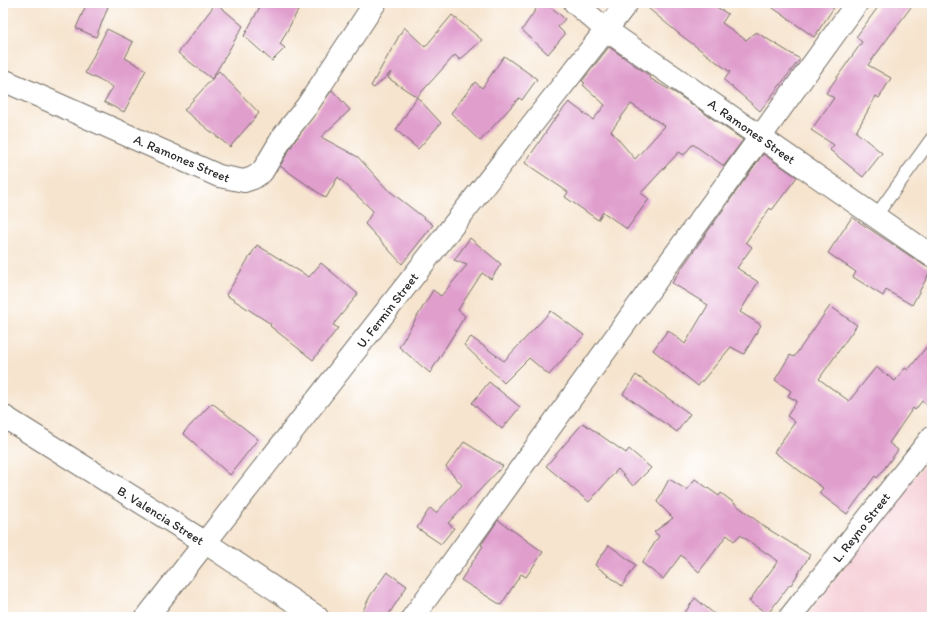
<svg xmlns="http://www.w3.org/2000/svg" width="935" height="620" font-family="Itim,sans-serif">
	<style>
		.built { fill: #f6cfd7 }
		.building { fill: #e09ecd; fill-rule: evenodd }
		.lines { fill: none; stroke-linecap: round; stroke-linejoin: round }
		.service-casing { stroke: #726c64; stroke-width: 14 }
		.minor-casing { stroke: #726c64; stroke-width: 24 }
		.service { stroke: #fff; stroke-width: 12 }
		.minor { stroke: #fff; stroke-width: 22 }
		.labels { text-anchor: middle; stroke-width: 3; stroke-linejoin: round; paint-order: stroke }
		.street-label { font-size: 13px; fill: #2b2b2b; stroke: #fff }
	</style>
	<rect width="100%" height="100%" fill="#fff"/>
	<filter id="ink" filterUnits="userSpaceOnUse"><feTurbulence type="fractalNoise" baseFrequency=".025" numOctaves="2"/><feDisplacementMap in="SourceGraphic" scale="8" xChannelSelector="R" yChannelSelector="G"/><feConvolveMatrix kernelMatrix="1 2 1 2 8 2 1 2 1" color-interpolation-filters="sRGB"/></filter>
	<filter id="wash" filterUnits="userSpaceOnUse"><feTurbulence type="fractalNoise" baseFrequency=".012" numOctaves="4" result="noise"/><feDisplacementMap in="SourceGraphic" scale="16" xChannelSelector="R" yChannelSelector="G"/><feGaussianBlur stdDeviation="0.9" result="paint"/><feColorMatrix in="noise" values="0 0 0 0 0 0 0 0 0 0 0 0 0 0 0 0 0 1.4 0 .05"/><feComposite in="paint" operator="in"/></filter>
	<g filter="url(#wash)">
		<rect width="100%" height="100%" fill="#f6e4ce"/>
		<path class="built" d="M 932,455 L 932,617 L 806,617 Z"/>
		<g id="blocks">
			<path class="building" d="M 87,3 L 100,3 L 108,7 L 96,37 L 76,28 Z
				M 216,3 L 243,26 L 212,79 L 178,53 Z
				M 262,3 L 302,3 L 280,44 L 285,48 L 272,61 L 244,36 Z
				M 540,3 L 546,3 L 565,19 L 558,27 L 565,34 L 548,54 L 522,30 Z
				M 642,3 L 710,3 L 728,14 L 722,23 L 746,40 L 756,32 L 800,59 L 760,111 L 724,80 L 730,72 L 678,33 Z
				M 766,3 L 837,3 L 814,37 Z
				M 881,3 L 914,3 L 868,65 L 891,78 L 879,98 L 876,96 L 856,132 L 882,153 L 863,177 L 830,150 L 834,145 L 811,130 L 834,98 L 826,93 L 862,42 L 856,37 Z
				M 452,15 L 482,40 L 460,60 L 455,55 L 417,97 L 388,78 L 391,72 L 374,88 L 371,86 L 404,27 L 425,47 Z
				M 107,29 L 133,42 L 125,58 L 146,70 L 124,112 L 104,102 L 113,87 L 85,73 Z
				M 609,47 L 650,76 L 649,78 L 677,94 L 743,140 L 724,166 L 694,145 L 692,145 L 684,155 L 679,152 L 641,193 L 649,199 L 627,229 L 603,212 L 598,220 L 565,197 L 568,192 L 525,163 L 552,123 L 569,102 L 593,120 L 605,105 L 583,85 L 585,83 L 582,81 ZM 631,104 L 665,126 L 635,159 L 611,131 Z
				M 504,56 L 537,79 L 522,100 L 519,98 L 480,141 L 451,113 L 475,82 L 482,88 Z
				M 219,71 L 259,113 L 230,147 L 184,110 Z
				M 332,90 L 350,110 L 321,137 L 358,157 L 387,189 L 433,225 L 402,264 L 365,224 L 373,211 L 338,177 L 326,198 L 280,166 L 294,142 Z
				M 417,97 L 441,123 L 418,149 L 396,130 Z
				M 763,154 L 797,177 L 772,210 L 770,208 L 746,242 L 752,247 L 737,268 L 758,282 L 740,312 L 761,325 L 744,354 L 731,347 L 698,386 L 653,350 L 668,330 L 685,344 L 708,305 L 672,283 L 683,266 Z
				M 852,217 L 925,266 L 932,268 L 912,305 L 886,290 L 883,296 L 853,277 L 856,272 L 828,253 Z
				M 470,238 L 501,264 L 491,279 L 482,273 L 458,310 L 465,316 L 430,373 L 399,347 L 433,290 L 441,296 L 467,265 L 454,260 Z
				M 257,245 L 309,277 L 321,263 L 358,294 L 333,325 L 338,328 L 313,360 L 270,326 L 271,324 L 226,295 Z
				M 830,306 L 857,325 L 819,379 L 849,401 L 876,367 L 895,381 L 905,368 L 908,370 L 932,340 L 932,409 L 922,401 L 915,410 L 913,408 L 889,443 L 898,450 L 877,478 L 875,476 L 847,514 L 819,493 L 823,488 L 774,452 L 795,422 L 787,416 L 797,401 L 788,396 L 791,391 L 775,380 L 790,355 L 794,357 Z
				M 551,311 L 584,335 L 549,375 L 529,358 L 504,383 L 464,345 L 471,337 L 504,361 Z
				M 636,375 L 690,414 L 677,432 L 623,394 Z
				M 489,382 L 520,407 L 502,429 L 472,403 Z
				M 212,403 L 258,439 L 230,475 L 183,433 Z
				M 583,423 L 626,453 L 629,449 L 651,468 L 633,486 L 618,469 L 589,502 L 546,466 Z
				M 464,442 L 503,466 L 448,523 L 454,528 L 441,544 L 417,528 L 430,508 L 436,513 L 462,485 L 446,467 Z
				M 669,479 L 687,490 L 695,479 L 719,496 L 721,493 L 765,527 L 810,555 L 791,585 L 790,584 L 768,614 L 749,601 L 778,561 L 740,535 L 734,541 L 727,535 L 699,572 L 681,555 L 663,579 L 642,563 L 659,536 L 654,532 L 673,518 L 657,502 Z
				M 498,520 L 543,552 L 526,577 L 521,574 L 501,605 L 461,580 L 483,546 L 481,545 Z
				M 609,545 L 636,565 L 622,586 L 595,565 Z
				M 387,572 L 407,586 L 387,617 L 360,617 L 370,596 Z
				M 695,598 L 718,617 L 682,617 Z"/>
		</g>
	</g>
	<g filter="url(#ink)">
		<use href="#blocks" fill-opacity="0" stroke="#726c64" stroke-width="1"/>
		<g class="lines">
			<g class="service-casing">
				<path id="service" d="M 875,217 L 932,138"/>
			</g>
			<g class="minor-casing">
				<path id="minor" d="M 575,3 L 605,29 L 932,256
					M 3,80 L 219,176 L 244,181 L 253,178 L 262,172 L 284,135 L 307,106 L 375,3
					M 3,416 L 206,543 L 317,617
					M 147,617 L 627,3
					M 413,617 L 857,3
					M 790,617 L 932,437"/>
			</g>
			<use href="#service" class="service"/>
			<use href="#minor" class="minor"/>
		</g>
	</g>
	<g class="labels">
		<g class="street-label">
			<text transform="translate(752 131) rotate(35)" y="5">A. Ramones Street</text>
			<text transform="translate(182 158) rotate(23)" y="5">A. Ramones Street</text>
			<text transform="translate(387 310) rotate(-52)" y="5">U. Fermin Street</text>
			<text transform="translate(161 515) rotate(32)" y="5">B. Valencia Street</text>
			<text transform="translate(861 527) rotate(-52)" y="5">L. Reyno Street</text>
		</g>
	</g>
	<rect width="935" height="620" fill="none" stroke="#fff" stroke-width="16"/>
</svg>
